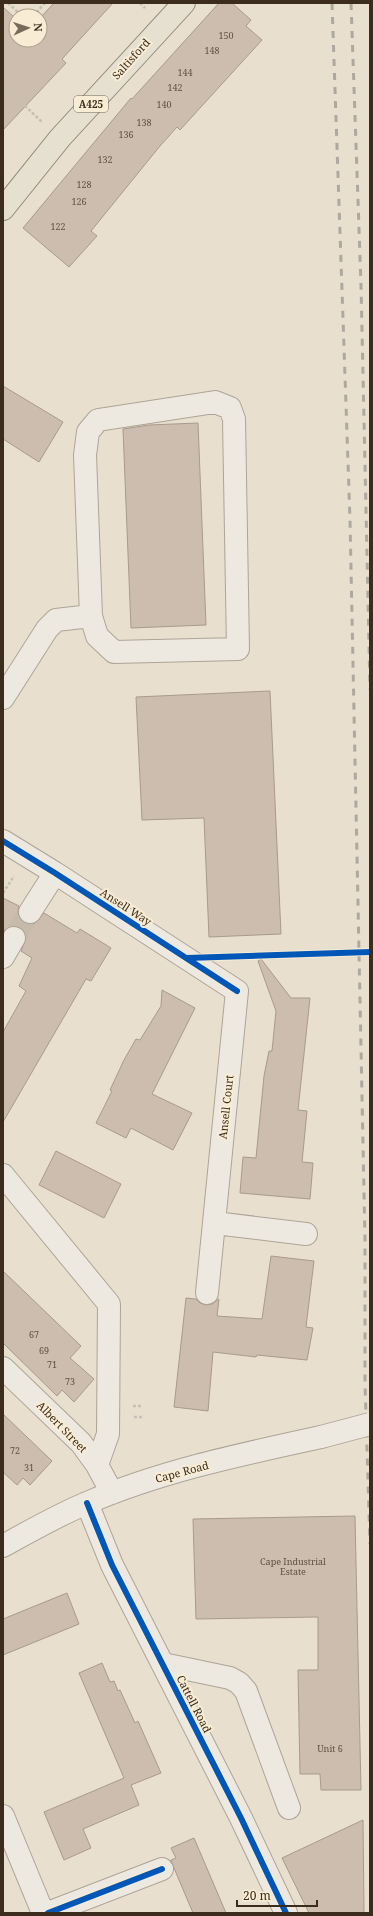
<svg xmlns="http://www.w3.org/2000/svg" width="373" height="1916" font-family="'Noto Serif',serif">
	<style>
		.building { fill: #ccbdae; stroke: #a89a8d }
		.lines { fill: none; stroke-linecap: round; stroke-linejoin: round }
		.minor-tunnel { stroke: #c6bbab; stroke-width: 22; stroke-dasharray: 22 11; stroke-linecap: butt }
		.minor-casing { stroke: #ada497; stroke-width: 24 }
		.major-casing { stroke: #92897e; stroke-width: 24 }
		.path { stroke: #c7c0b6; stroke-width: 2.5; stroke-dasharray: 3 2; stroke-linecap: butt }
		.minor { stroke: #eee9e0; stroke-width: 22 }
		.major { stroke: #e6e0d1; stroke-width: 22 }
		.rail { stroke: #aea9a0; stroke-width: 3; stroke-dasharray: 7 7; stroke-linecap: butt }
		.minor-bridge-casing { stroke: #ada497; stroke-width: 24; stroke-linecap: butt }
		.minor-bridge { stroke: #eee9e0; stroke-width: 22 }
		.cycleway-casing { stroke: #f8edd4; stroke-width: 8 }
		.cycleway { stroke: #0057b8; stroke-width: 6 }
		.labels { text-anchor: middle; stroke-width: 4; stroke-linejoin: round; paint-order: stroke }
		.number-label { font-size: 9px; fill: #605041 }
		.shield { fill: #f8edd4; stroke: #746654; stroke-width: 1 }
		.shield-label { font-size: 10px; font-weight: bold; fill: #3c2c1d }
		.street-label { font-size: 11px; fill: #3c2c1d; stroke: #f8edd4 }
	</style>
	<rect width="100%" height="100%" fill="#e8dfce"/>
	<path class="building" d="M 54,3 L 113,3 L 62,59 L 66,63 L 3,130 L 3,7 L 16,19 L 16,40 L 40,40 L 40,18 Z
		M 219,3 L 232,3 L 251,20 L 246,26 L 262,40 L 180,130 L 177,127 L 160,146 L 91,231 L 97,236 L 69,267 L 23,228 L 131,98 L 132,99 Z
		M 3,386 L 63,422 L 39,462 L 3,439 Z
		M 198,423 L 206,625 L 131,628 L 123,429 L 149,425 Z
		M 270,691 L 281,934 L 209,937 L 204,818 L 142,820 L 136,697 Z
		M 3,898 L 19,906 L 18,912 L 19,917 L 24,923 L 29,924 L 35,923 L 44,913 L 77,933 L 80,929 L 111,948 L 91,981 L 86,979 L 3,1122 L 3,1032 L 26,991 L 19,986 L 32,958 L 21,951 L 26,938 L 25,932 L 21,927 L 14,926 L 3,931 Z
		M 261,959 L 291,998 L 310,998 L 298,1110 L 307,1111 L 302,1162 L 313,1163 L 310,1199 L 240,1193 L 243,1157 L 256,1158 L 264,1076 L 269,1051 L 272,1051 L 276,1011 L 258,961 Z
		M 162,990 L 195,1008 L 152,1094 L 192,1113 L 173,1150 L 131,1128 L 126,1138 L 96,1123 L 112,1091 L 110,1090 L 124,1060 L 136,1039 L 140,1040 L 161,1006 Z
		M 56,1151 L 121,1184 L 104,1218 L 39,1185 Z
		M 271,1256 L 314,1261 L 306,1327 L 313,1328 L 307,1360 L 257,1355 L 256,1357 L 213,1352 L 208,1411 L 174,1407 L 186,1298 L 196,1299 L 200,1303 L 206,1305 L 212,1304 L 219,1299 L 217,1316 L 262,1319 Z
		M 3,1271 L 81,1346 L 70,1358 L 94,1379 L 74,1402 L 62,1390 L 57,1396 L 3,1343 Z
		M 3,1414 L 52,1461 L 30,1485 L 23,1478 L 17,1485 L 3,1472 Z
		M 355,1516 L 361,1790 L 321,1790 L 320,1774 L 300,1774 L 298,1670 L 318,1670 L 318,1617 L 196,1619 L 193,1519 Z
		M 67,1593 L 79,1624 L 3,1655 L 3,1619 Z
		M 102,1663 L 110,1682 L 114,1681 L 118,1691 L 120,1690 L 135,1723 L 138,1721 L 161,1773 L 131,1785 L 139,1805 L 83,1829 L 91,1848 L 64,1860 L 44,1812 L 124,1778 L 79,1673 Z
		M 363,1820 L 364,1913 L 309,1913 L 282,1858 Z
		M 194,1838 L 226,1913 L 193,1913 L 174,1868 L 171,1860 L 176,1858 L 171,1848 Z"/>
	<g class="lines">
		<path class="minor-tunnel" d="M 14,938 L 30,912"/>
		<g class="minor-casing">
			<path id="minor" d="M 215,402 L 230,408 L 234,419 L 238,649 L 114,652 L 97,636 L 91,616 L 85,455 L 88,432 L 98,420 Z
				M 3,698 L 47,629 L 56,620 L 91,616
				M 3,841 L 55,873 L 237,991 L 207,1293
				M 30,912 L 55,873
				M 3,957 L 14,938
				M 3,1175 L 109,1304 L 108,1434 L 97,1465
				M 215,1223 L 306,1234
				M 3,1368 L 81,1443 L 97,1465 L 112,1493
				M 87,1503 L 112,1565 L 241,1818 L 286,1913
				M 3,1546 C 30,1531 58,1515 87,1503 C 161,1471 243,1454 321,1437
				M 163,1664 L 230,1678 L 239,1683 L 246,1691 L 289,1808
				M 3,1816 L 43,1913
				M 48,1913 L 162,1869"/>
		</g>
		<g class="major-casing">
			<path id="major" d="M 3,209 L 60,138 L 184,3"/>
		</g>
		<path class="path" d="M 8,3 L 22,16
			M 140,3 L 145,8
			M 33,16 L 45,3
			M 3,85 L 42,122
			M 3,893 L 14,876
			M 133,1406 L 143,1406
			M 134,1417 L 143,1417"/>
		<use href="#minor" class="minor"/>
		<use href="#major" class="major"/>
		<path class="rail" d="M 332,3 L 350,520 L 365,1240 L 365,1384 L 370,1544
			M 351,3 L 361,285 L 370,690"/>
		<g class="minor-bridge-casing">
			<path id="minor-bridge" d="M 321,1437 L 370,1424"/>
		</g>
		<use href="#minor-bridge" class="minor-bridge"/>
		<g class="cycleway-casing">
			<path id="cycleway" d="M 3,841 L 55,873 L 237,991
				M 187,958 L 370,952
				M 87,1503 L 112,1565 L 241,1818 L 286,1913
				M 48,1913 L 162,1869"/>
		</g>
		<use href="#cycleway" class="cycleway"/>
	</g>
	<g class="labels">
		<g class="number-label">
			<text x="226" y="39">150</text>
			<text x="212" y="54">148</text>
			<text x="185" y="76">144</text>
			<text x="175" y="91">142</text>
			<text x="164" y="108">140</text>
			<text x="144" y="126">138</text>
			<text x="126" y="138">136</text>
			<text x="105" y="163">132</text>
			<text x="84" y="188">128</text>
			<text x="79" y="205">126</text>
			<text x="58" y="230">122</text>
			<text x="34" y="1338">67</text>
			<text x="44" y="1354">69</text>
			<text x="52" y="1368">71</text>
			<text x="70" y="1385">73</text>
			<text x="15" y="1454">72</text>
			<text x="29" y="1471">31</text>
			<text x="293" y="1565">Cape Industrial<tspan x="293" dy="10">Estate</tspan></text>
			<text x="330" y="1752">Unit 6</text>
		</g>
		<rect class="shield" x="74" y="96" width="34" height="16" rx="3"/>
		<g class="shield-label">
			<text x="91" y="108">A425</text>
		</g>
		<g class="street-label">
			<text transform="translate(131 59) rotate(-48)" y="4">Saltisford</text>
			<text transform="translate(126 907) rotate(33)" y="4">Ansell Way</text>
			<text transform="translate(226 1107) rotate(-84)" y="4">Ansell Court</text>
			<text transform="translate(62 1427) rotate(46)" y="4">Albert Street</text>
			<text transform="translate(182 1472) rotate(-15)" y="4">Cape Road</text>
			<text transform="translate(194 1704) rotate(63)" y="4">Cattell Road</text>
		</g>
	</g>
	<rect width="373" height="1916" fill="none" stroke="#3c2c1d" stroke-width="8"/>
	<g transform="translate(28 28) rotate(87)"><circle r="19" fill="#f8edd4" stroke="#ada08b"/>
	<path d="M0-3L7 15L0 10L-7 15Z" fill="#786b5b"/>
	<text y="-6" font-size="11" font-weight="bold" text-anchor="middle" fill="#3c2c1d">N</text>
	</g>
	<path d="M237 1900v6h80v-6" fill="none" stroke="#3c2c1d" stroke-width="2"/>
	<text x="243" y="1900" font-size="12" fill="#3c2c1d" stroke="#f8edd4" stroke-width="3" paint-order="stroke">20 m</text>
</svg>
